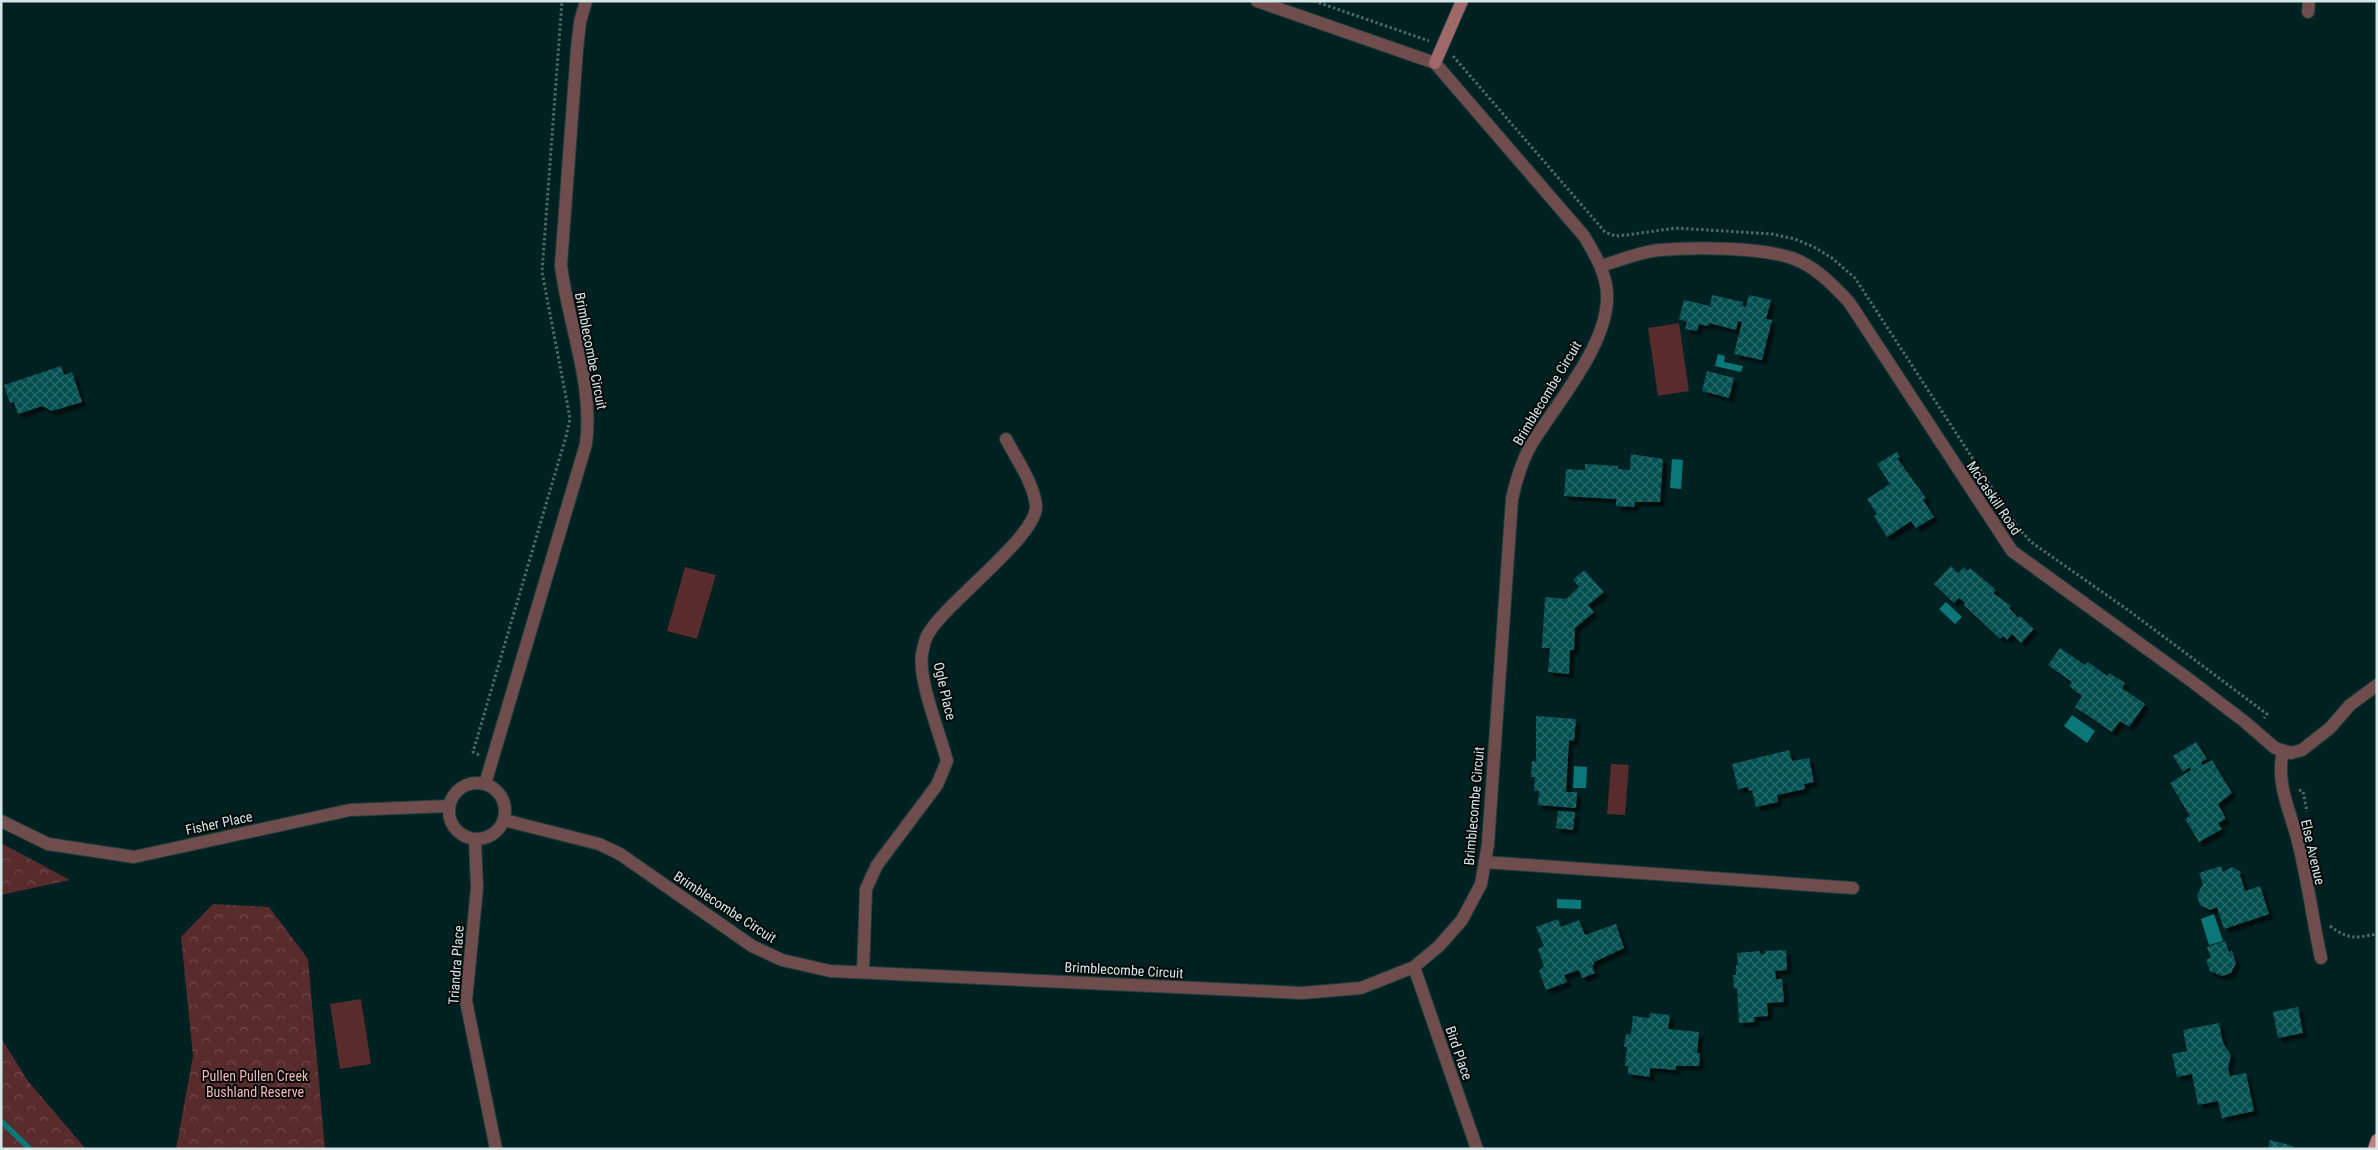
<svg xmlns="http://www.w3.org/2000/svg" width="2378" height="1150" font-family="'Roboto Condensed',sans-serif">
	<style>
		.forest { fill: url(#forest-crowns) }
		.park { fill: #582b2d }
		.water { fill: #0a7878 }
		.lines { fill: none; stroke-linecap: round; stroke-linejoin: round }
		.stream { stroke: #0a7878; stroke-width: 5.5 }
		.building { fill: url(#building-cross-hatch); filter: url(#shadow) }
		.street-casing { stroke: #1e3d3d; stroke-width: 14 }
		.secondary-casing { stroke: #1e3d3d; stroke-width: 14 }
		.primary-casing { stroke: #1e3d3d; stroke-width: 14 }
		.path { stroke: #4e6969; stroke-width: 3; stroke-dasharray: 2.5 2.5; stroke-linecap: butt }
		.street { stroke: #704d4d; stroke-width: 12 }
		.secondary { stroke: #a16869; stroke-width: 12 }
		.primary { stroke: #c67d7e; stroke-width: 12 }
		.labels { text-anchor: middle; stroke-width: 4; stroke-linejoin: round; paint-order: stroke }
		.street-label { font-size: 14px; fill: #d5e6e6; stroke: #010808 }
		.park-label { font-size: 14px; fill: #fbb5b5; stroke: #010808 }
	</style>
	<defs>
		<pattern id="forest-crowns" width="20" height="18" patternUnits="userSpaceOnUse" patternTransform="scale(1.25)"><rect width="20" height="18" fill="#582b2d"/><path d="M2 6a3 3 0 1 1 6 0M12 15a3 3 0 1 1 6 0" fill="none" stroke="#6f4a4b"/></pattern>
		<pattern id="building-cross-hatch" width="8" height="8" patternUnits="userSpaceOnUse" patternTransform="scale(1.25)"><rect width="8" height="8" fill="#065051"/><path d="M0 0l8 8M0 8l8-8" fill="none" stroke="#29696a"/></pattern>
		<filter id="shadow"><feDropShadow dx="4.5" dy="4.5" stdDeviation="1" flood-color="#0009"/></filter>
	</defs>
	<rect width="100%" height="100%" fill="#002121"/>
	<path class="forest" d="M 1,843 L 70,880 L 1,895 Z
		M 213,904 L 269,907 L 308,959 L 325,1149 L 176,1149 L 193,1056 L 181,937 Z
		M 1,1038 L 28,1081 L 86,1149 L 1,1149 Z"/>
	<path class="park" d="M 1679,323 L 1689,391 L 1658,396 L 1648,328 Z
		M 685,567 L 716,575 L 697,639 L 667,631 Z
		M 1611,764 L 1629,765 L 1625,815 L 1607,814 Z
		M 361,999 L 371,1064 L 340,1069 L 330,1004 Z"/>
	<path class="water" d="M 1718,354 L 1725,356 L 1724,362 L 1743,366 L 1741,372 L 1715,366 Z
		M 1672,459 L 1683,460 L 1681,489 L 1670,488 Z
		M 1946,602 L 1962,617 L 1955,624 L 1939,609 Z
		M 2072,715 L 2095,731 L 2087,743 L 2064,726 Z
		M 1574,766 L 1587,767 L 1586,788 L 1573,788 Z
		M 1557,899 L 1581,900 L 1581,909 L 1557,908 Z
		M 2214,914 L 2223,941 L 2209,945 L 2201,919 Z"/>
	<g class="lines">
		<path class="stream" d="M 1,1121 L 30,1149"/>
	</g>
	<path class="building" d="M 1712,295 L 1743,302 L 1742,306 L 1746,307 L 1749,295 L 1771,300 L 1766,319 L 1772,320 L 1762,360 L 1734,354 L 1742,322 L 1738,321 L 1736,330 L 1709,323 L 1708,326 L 1699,324 L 1697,331 L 1685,329 L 1687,322 L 1679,319 L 1684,300 L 1710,306 Z
		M 61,366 L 64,375 L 72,372 L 82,402 L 52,411 L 42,406 L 18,414 L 14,402 L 10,403 L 4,385 Z
		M 1707,371 L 1734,378 L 1729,398 L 1702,391 Z
		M 1897,452 L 1900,457 L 1897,458 L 1926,498 L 1923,500 L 1934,517 L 1916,528 L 1911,521 L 1887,537 L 1874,516 L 1877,514 L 1867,499 L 1890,484 L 1877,464 Z
		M 1631,454 L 1663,459 L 1660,502 L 1635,502 L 1634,507 L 1616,506 L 1616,499 L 1564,496 L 1566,469 L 1585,470 L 1585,464 L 1618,466 L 1618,469 L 1630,470 Z
		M 1951,566 L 1958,573 L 1964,567 L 1968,571 L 1970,568 L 1996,590 L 1993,593 L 2011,606 L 2009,608 L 2018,618 L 2020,616 L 2034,629 L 2021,643 L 2012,634 L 2007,640 L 2003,636 L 2000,639 L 1964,605 L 1965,603 L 1959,598 L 1954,603 L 1934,584 Z
		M 1584,570 L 1604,592 L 1588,605 L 1594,612 L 1575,628 L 1574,650 L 1570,650 L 1569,674 L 1548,672 L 1550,648 L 1542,648 L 1545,597 L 1566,599 L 1579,587 L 1573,580 Z
		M 2060,648 L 2085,665 L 2088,662 L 2107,676 L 2109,673 L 2125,683 L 2122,688 L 2145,704 L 2129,727 L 2120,721 L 2112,732 L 2075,707 L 2082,696 L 2069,686 L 2072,682 L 2048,665 Z
		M 1536,716 L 1576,719 L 1574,741 L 1569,740 L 1566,792 L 1577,792 L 1576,808 L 1538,805 L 1539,791 L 1534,791 L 1535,777 L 1531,777 L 1532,761 L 1536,761 Z
		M 2196,742 L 2207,759 L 2201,762 L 2203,765 L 2212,760 L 2232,793 L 2218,804 L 2226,819 L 2218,823 L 2222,829 L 2199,842 L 2185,819 L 2190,816 L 2170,783 L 2191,770 L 2190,767 L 2183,772 L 2173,756 Z
		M 1789,750 L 1792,761 L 1809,758 L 1814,782 L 1804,784 L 1805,789 L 1777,795 L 1778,802 L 1756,807 L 1752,790 L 1749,791 L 1748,787 L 1738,789 L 1732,764 Z
		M 1558,811 L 1575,812 L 1573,830 L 1556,828 Z
		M 2221,866 L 2223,872 L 2232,867 L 2241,872 L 2240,875 L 2245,891 L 2260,886 L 2269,914 L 2224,929 L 2217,907 L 2210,910 L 2200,905 L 2197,895 L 2203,884 L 2199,873 Z
		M 1558,919 L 1561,927 L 1579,920 L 1585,935 L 1616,924 L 1624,948 L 1594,962 L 1594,965 L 1592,966 L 1595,973 L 1582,978 L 1579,970 L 1564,975 L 1567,982 L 1546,990 L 1539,971 L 1544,966 L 1538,949 L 1544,946 L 1536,927 Z
		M 2225,941 L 2229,952 L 2232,951 L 2236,963 L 2231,973 L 2222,976 L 2210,971 L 2206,959 L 2211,958 L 2207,947 Z
		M 1786,950 L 1787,970 L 1775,971 L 1776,979 L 1782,979 L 1784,1002 L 1767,1003 L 1768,1016 L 1754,1017 L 1755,1022 L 1739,1023 L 1737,988 L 1734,988 L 1733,975 L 1736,975 L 1736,965 L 1738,965 L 1737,953 L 1760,951 L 1760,954 L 1765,954 L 1765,951 Z
		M 2298,1007 L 2303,1033 L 2278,1038 L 2273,1012 Z
		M 1650,1013 L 1670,1015 L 1668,1029 L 1699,1032 L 1697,1053 L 1700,1053 L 1699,1066 L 1676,1066 L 1676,1070 L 1650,1068 L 1650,1077 L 1628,1074 L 1628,1066 L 1625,1066 L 1627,1047 L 1624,1047 L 1626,1034 L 1631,1034 L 1633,1016 L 1649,1018 Z
		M 2219,1023 L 2223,1043 L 2231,1055 L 2228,1068 L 2230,1076 L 2246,1073 L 2254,1111 L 2222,1118 L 2218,1101 L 2198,1105 L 2192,1074 L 2177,1077 L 2172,1054 L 2187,1051 L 2183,1030 Z
		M 2270,1140 L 2293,1146 L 2292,1149 L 2268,1149 Z"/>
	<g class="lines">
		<g class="street-casing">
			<path id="street" d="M 2308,12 L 2309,1
				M 1600,266 C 1619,261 1639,252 1659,250 C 1695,247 1758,247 1792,258 C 1815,266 1833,285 1849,302 L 2012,551 L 2190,680 L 2245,722 L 2275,748 L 2291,753 L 2302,750 L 2330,728 L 2350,705 L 2377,685
				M 2283,752 C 2276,780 2288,807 2296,834 C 2307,874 2312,917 2321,958
				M449 811a28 28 0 1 1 56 0a28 28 0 1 1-56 0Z
				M 485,784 L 586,444 C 594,384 568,325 561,265 L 577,49 L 580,22 L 586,1
				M 504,820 L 599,844 L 620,854 L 752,946 L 782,960 L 830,971 L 1302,993 L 1361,988 L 1414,967 L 1439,946 L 1462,920 L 1481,884 L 1488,844 L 1512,499 C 1516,480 1521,463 1531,445 C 1556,403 1616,337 1606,285 C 1603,268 1593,251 1584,236 L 1435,63 L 1257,1
				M 1,821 L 48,844 L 134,857 L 350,810 L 448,806
				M 475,840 L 477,888 L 466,1001 L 496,1149
				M 1485,862 L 1853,888
				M 1414,967 L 1477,1149
				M 863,972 L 866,889 L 877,865 L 937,785 L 947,761 C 940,733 918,681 922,654 C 923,649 925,640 927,636 C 943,604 1039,536 1036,505 C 1033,482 1017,460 1006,439"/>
		</g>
		<g class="secondary-casing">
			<path id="secondary" d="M 1435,63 L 1462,1"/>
		</g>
		<g class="primary-casing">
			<path id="primary" d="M 2374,1149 L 2377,1140"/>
		</g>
		<path class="path" d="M 1314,1 L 1429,41
			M 1453,56 L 1605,232 L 1615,236 L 1627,235 L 1676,228 L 1772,234 L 1795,239 L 1814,247 L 1832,258 L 1855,278 L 2016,525 L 2031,542 L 2128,610 L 2267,714 L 2264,718
			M 479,755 L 473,752 L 567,433 L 570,418 L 542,272 L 562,1
			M 2299,790 L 2303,791 L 2307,812
			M 2330,926 C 2349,940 2354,938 2377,934"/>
		<use href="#street" class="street"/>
		<use href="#secondary" class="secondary"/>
		<use href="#primary" class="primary"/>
	</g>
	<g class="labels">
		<g class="street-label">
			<text transform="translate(591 351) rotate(79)" y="5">Brimblecombe Circuit</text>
			<text transform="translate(1547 393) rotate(-59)" y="5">Brimblecombe Circuit</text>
			<text transform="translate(1994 498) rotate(56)" y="5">McCaskill Road</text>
			<text transform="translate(945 691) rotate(77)" y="5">Ogle Place</text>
			<text transform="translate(1474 806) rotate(-85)" y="5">Brimblecombe Circuit</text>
			<text transform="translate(219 823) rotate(-12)" y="5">Fisher Place</text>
			<text transform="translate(2313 852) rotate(77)" y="5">Else Avenue</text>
			<text transform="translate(725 907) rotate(33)" y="5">Brimblecombe Circuit</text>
			<text transform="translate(456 965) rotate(-86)" y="5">Triandra Place</text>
			<text transform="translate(1124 970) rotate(3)" y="5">Brimblecombe Circuit</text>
			<text transform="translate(1459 1053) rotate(71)" y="5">Bird Place</text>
		</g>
		<g class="park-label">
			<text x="255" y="1081">Pullen Pullen Creek<tspan x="255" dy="16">Bushland Reserve</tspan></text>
		</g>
	</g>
	<rect width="2378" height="1150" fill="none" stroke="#d5e6e6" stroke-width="5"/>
</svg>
